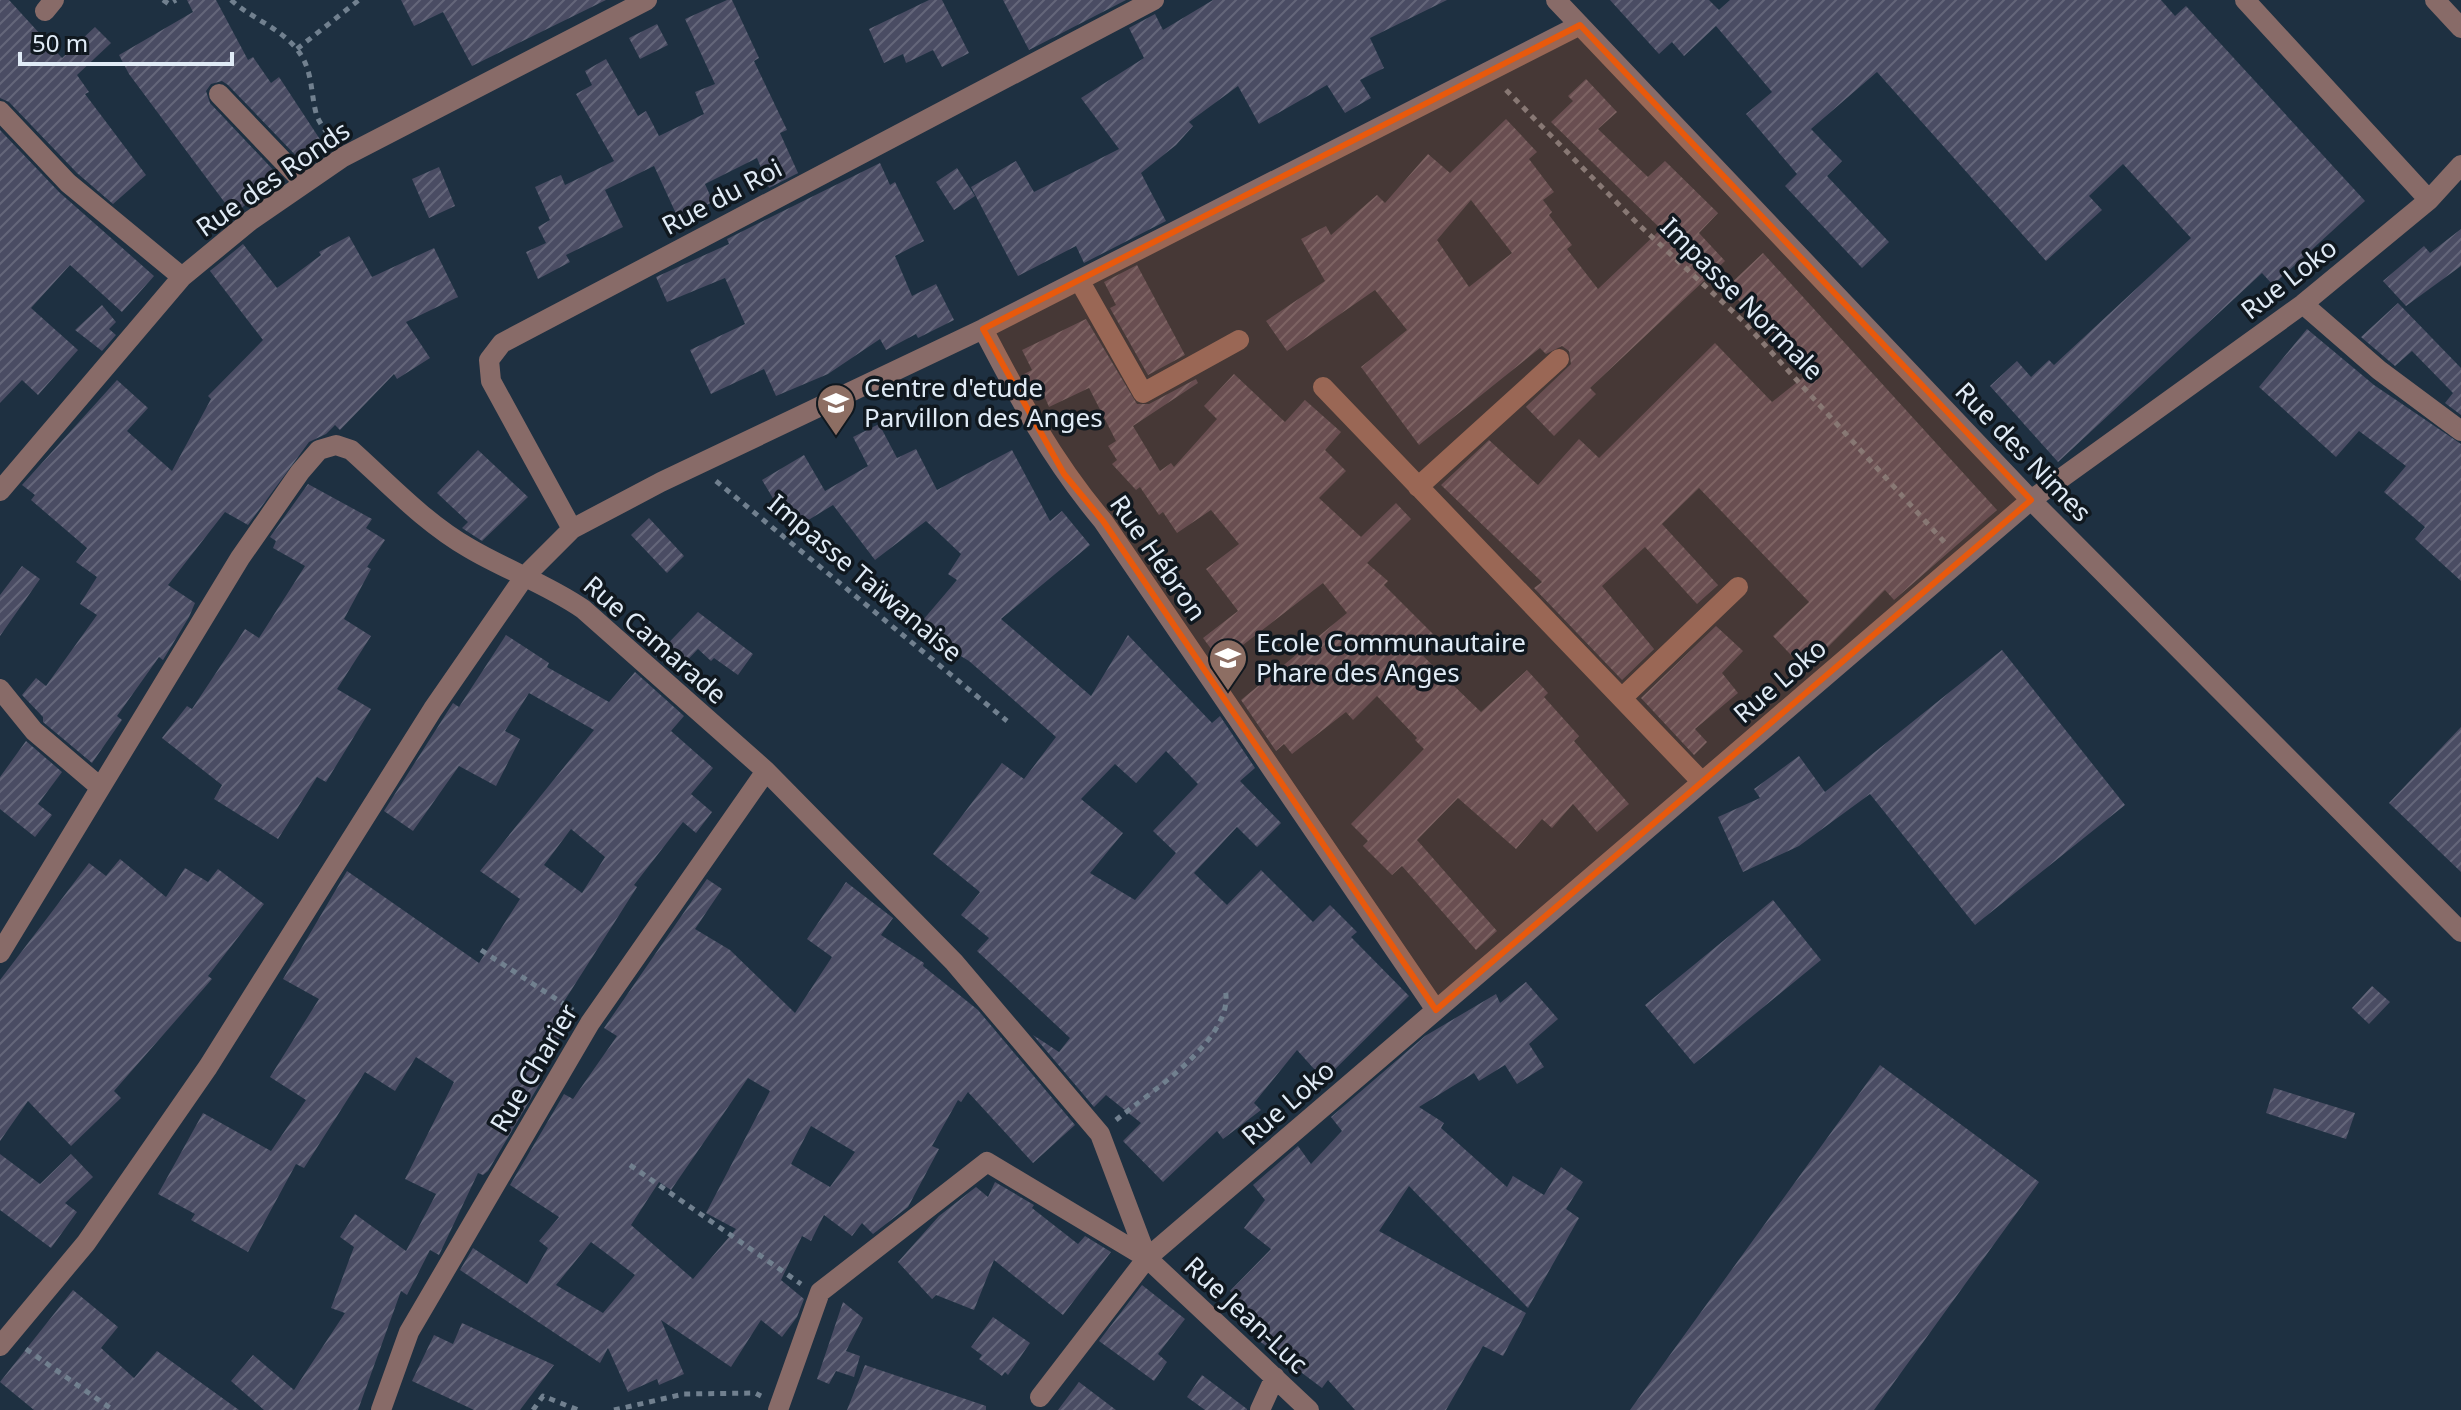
<svg xmlns="http://www.w3.org/2000/svg" width="2461" height="1410" font-family="'Noto Sans',sans-serif">
	<style>
		.building { fill: url(#building-hatch); fill-rule: evenodd }
		.lines { fill: none; stroke-linecap: round; stroke-linejoin: round }
		.path { stroke: #71808f; stroke-width: 5; stroke-dasharray: 6 6; stroke-linecap: butt }
		.minor { stroke: #886b68; stroke-width: 20 }
		.marked { fill: #e8590c; fill-opacity: 0.2; stroke: #e8590c; stroke-width: 6; stroke-linejoin: round }
		.labels { text-anchor: middle; stroke-width: 7; stroke-linejoin: round; paint-order: stroke }
		.street-label { font-size: 26px; fill: #e0ebf6; stroke: #10181f }
		.poi-label { font-size: 26px; fill: #e0ebf6; stroke: #10181f; text-anchor: start }
	</style>
	<defs>
		<pattern id="building-hatch" width="6" height="6" patternUnits="userSpaceOnUse" patternTransform="scale(2)"><rect width="6" height="6" fill="#4a4c63"/><path d="M-1 1l2-2M0 6l6-6M5 7l2-2" fill="none" stroke="#64667a"/></pattern>
	</defs>
	<rect width="100%" height="100%" fill="#1e3041"/>
	<path class="building" d="M 0,0 L 9,0 L 62,58 L 95,27 L 111,43 L 77,75 L 89,92 L 85,94 L 146,175 L 113,204 L 77,173 L 9,102 L 0,98 Z
		M 187,0 L 216,0 L 248,60 L 253,57 L 271,83 L 279,77 L 325,147 L 303,163 L 228,85 L 222,81 L 211,84 L 206,91 L 210,103 L 278,175 L 234,215 L 129,74 L 119,55 L 193,12 Z
		M 401,0 L 606,0 L 472,66 L 443,12 L 414,26 Z
		M 727,0 L 732,0 L 759,58 L 754,61 L 787,130 L 780,133 L 798,173 L 769,188 L 757,158 L 705,184 L 713,202 L 678,218 L 654,166 L 605,190 L 623,227 L 566,255 L 570,262 L 538,279 L 526,252 L 546,243 L 538,227 L 550,220 L 535,187 L 561,175 L 565,185 L 614,161 L 576,94 L 592,85 L 585,71 L 606,59 L 638,116 L 646,111 L 659,136 L 704,114 L 695,92 L 715,84 L 685,19 Z
		M 929,0 L 942,0 L 969,53 L 942,67 L 933,50 L 906,63 L 903,54 L 884,63 L 869,29 Z
		M 1003,0 L 1126,0 L 1029,50 Z
		M 1213,0 L 1447,0 L 1370,38 L 1384,68 L 1360,80 L 1371,98 L 1345,113 L 1327,85 L 1259,124 L 1238,86 L 1189,122 L 1193,126 L 1176,145 L 1141,173 L 1166,221 L 1084,263 L 1076,246 L 1018,276 L 971,187 L 1016,161 L 1034,192 L 1119,149 L 1081,98 L 1144,58 L 1129,28 L 1155,14 L 1163,30 Z
		M 1610,0 L 1709,0 L 1719,10 L 1730,0 L 2161,0 L 2175,16 L 2186,6 L 2365,201 L 2273,285 L 2262,273 L 2058,462 L 1990,386 L 2017,361 L 2031,377 L 2049,360 L 2054,365 L 2191,238 L 2123,164 L 2089,196 L 2102,210 L 2046,261 L 1877,72 L 1811,129 L 1842,161 L 1827,176 L 1889,242 L 1862,268 L 1785,186 L 1797,174 L 1746,114 L 1772,92 L 1716,26 L 1684,56 L 1672,42 L 1659,54 Z
		M 657,24 L 668,45 L 640,59 L 629,38 Z
		M 1586,79 L 1617,112 L 1598,129 L 1648,177 L 1665,161 L 1718,213 L 1699,233 L 1725,261 L 1590,388 L 1596,394 L 1554,436 L 1526,407 L 1571,364 L 1569,351 L 1562,346 L 1546,354 L 1540,348 L 1419,445 L 1361,367 L 1407,330 L 1375,290 L 1287,351 L 1266,321 L 1325,281 L 1301,239 L 1326,226 L 1331,235 L 1377,195 L 1385,203 L 1428,154 L 1450,173 L 1506,119 L 1537,152 L 1529,159 L 1554,192 L 1543,200 L 1552,212 L 1549,215 L 1572,245 L 1567,249 L 1598,289 L 1661,229 L 1551,122 L 1573,101 L 1568,96 ZM 1471,200 L 1512,253 L 1469,287 L 1437,240 Z
		M 0,130 L 59,192 L 154,276 L 122,312 L 70,265 L 31,308 L 78,350 L 38,395 L 22,380 L 0,403 Z
		M 880,163 L 890,185 L 895,182 L 924,241 L 895,256 L 912,296 L 936,284 L 954,320 L 918,338 L 916,334 L 886,350 L 880,339 L 828,374 L 776,396 L 764,369 L 711,394 L 690,350 L 745,324 L 725,278 L 667,302 L 656,277 L 729,244 L 727,239 Z
		M 439,167 L 455,206 L 429,218 L 412,179 Z
		M 957,168 L 975,196 L 954,210 L 936,182 Z
		M 2461,229 L 2461,266 L 2406,306 L 2383,281 L 2424,246 L 2430,253 Z
		M 349,236 L 372,277 L 434,248 L 458,297 L 406,322 L 430,358 L 397,379 L 394,374 L 340,430 L 335,425 L 326,434 L 309,442 L 248,525 L 225,512 L 168,585 L 195,603 L 189,617 L 163,660 L 159,657 L 117,716 L 122,720 L 92,763 L 43,722 L 43,717 L 22,695 L 36,678 L 46,686 L 97,615 L 80,604 L 97,577 L 76,562 L 87,548 L 31,500 L 35,495 L 22,485 L 117,380 L 148,408 L 127,431 L 172,471 L 211,399 L 208,396 L 263,340 L 210,271 L 243,244 L 277,288 L 321,255 L 319,252 Z
		M 1763,253 L 1997,510 L 1894,600 L 1885,590 L 1805,670 L 1773,636 L 1809,602 L 1699,488 L 1662,524 L 1718,585 L 1697,604 L 1645,547 L 1602,586 L 1654,649 L 1622,680 L 1534,588 L 1542,582 L 1441,485 L 1489,440 L 1538,485 L 1579,439 L 1599,458 L 1715,343 L 1772,402 L 1811,371 L 1726,288 Z
		M 1137,265 L 1185,355 L 1148,375 L 1110,308 L 1116,305 L 1104,282 Z
		M 2398,303 L 2461,368 L 2461,415 L 2445,403 L 2453,393 L 2412,351 L 2395,366 L 2361,337 Z
		M 102,305 L 116,322 L 109,329 L 116,335 L 102,351 L 75,330 Z
		M 1086,319 L 1137,404 L 1149,404 L 1196,379 L 1198,383 L 1133,426 L 1160,471 L 1171,463 L 1174,467 L 1217,419 L 1204,406 L 1234,374 L 1285,422 L 1305,400 L 1341,432 L 1325,450 L 1346,471 L 1319,498 L 1361,537 L 1396,503 L 1411,519 L 1367,563 L 1388,581 L 1384,585 L 1439,640 L 1422,655 L 1481,712 L 1527,670 L 1548,693 L 1544,697 L 1579,736 L 1574,741 L 1629,804 L 1597,832 L 1573,804 L 1552,828 L 1542,819 L 1516,849 L 1458,798 L 1417,840 L 1497,931 L 1476,950 L 1402,866 L 1392,875 L 1363,846 L 1368,841 L 1351,824 L 1424,749 L 1415,740 L 1417,738 L 1377,696 L 1353,720 L 1346,712 L 1292,754 L 1284,744 L 1276,751 L 1241,700 L 1347,613 L 1323,583 L 1221,662 L 1203,638 L 1238,611 L 1206,569 L 1239,544 L 1211,510 L 1177,533 L 1163,512 L 1159,515 L 1140,487 L 1136,490 L 1112,464 L 1117,460 L 1108,446 L 1116,441 L 1089,388 L 1049,407 L 1043,393 L 1034,397 L 1022,375 L 1032,370 L 1022,350 Z
		M 2307,329 L 2374,385 L 2461,444 L 2461,581 L 2415,539 L 2425,527 L 2384,492 L 2406,466 L 2359,431 L 2336,457 L 2259,387 Z
		M 879,424 L 897,458 L 916,449 L 937,490 L 1012,450 L 1050,521 L 1062,511 L 1090,545 L 1001,619 L 1091,696 L 1128,635 L 1212,723 L 1220,716 L 1255,768 L 1240,781 L 1281,823 L 1257,847 L 1237,827 L 1194,873 L 1227,905 L 1261,870 L 1313,922 L 1330,905 L 1357,932 L 1351,937 L 1409,996 L 1324,1080 L 1297,1050 L 1254,1103 L 1261,1110 L 1223,1139 L 1217,1131 L 1163,1182 L 1123,1141 L 1141,1123 L 1106,1095 L 1094,1107 L 1033,1035 L 1059,1052 L 1070,1038 L 977,951 L 989,938 L 961,915 L 980,892 L 933,854 L 1002,763 L 1024,779 L 1056,737 L 969,661 L 944,646 L 948,641 L 923,620 L 957,580 L 948,574 L 961,554 L 926,521 L 875,560 L 833,505 L 792,530 L 762,480 L 804,455 L 825,491 L 868,466 L 853,437 ZM 1166,751 L 1198,784 L 1153,831 L 1176,853 L 1135,900 L 1090,873 L 1123,833 L 1081,799 L 1115,764 L 1136,783 Z
		M 478,450 L 528,497 L 482,541 L 462,528 L 468,522 L 437,493 Z
		M 308,484 L 372,519 L 366,528 L 385,540 L 367,567 L 371,569 L 344,619 L 371,636 L 337,689 L 371,709 L 326,782 L 317,777 L 278,839 L 214,799 L 222,785 L 162,738 L 187,706 L 192,709 L 245,629 L 259,638 L 305,566 L 273,548 L 276,541 L 270,537 Z
		M 649,518 L 684,556 L 667,573 L 631,535 Z
		M 22,566 L 40,579 L 0,636 L 0,595 Z
		M 698,612 L 753,654 L 738,675 L 714,658 L 711,661 L 698,649 L 675,673 L 656,656 Z
		M 1716,626 L 1743,651 L 1722,673 L 1738,693 L 1695,729 L 1707,742 L 1694,755 L 1641,698 Z
		M 506,635 L 549,663 L 547,667 L 609,702 L 635,672 L 684,716 L 671,731 L 713,768 L 691,794 L 712,812 L 696,833 L 683,822 L 634,885 L 637,887 L 563,1003 L 555,1021 L 566,1027 L 536,1076 L 542,1080 L 488,1171 L 483,1175 L 478,1173 L 439,1255 L 430,1250 L 407,1295 L 401,1291 L 358,1410 L 264,1410 L 231,1381 L 253,1355 L 294,1390 L 345,1313 L 331,1308 L 354,1247 L 340,1237 L 355,1214 L 406,1251 L 436,1194 L 405,1179 L 454,1082 L 416,1057 L 395,1091 L 365,1072 L 304,1168 L 296,1164 L 248,1252 L 191,1220 L 195,1214 L 158,1194 L 203,1113 L 271,1151 L 306,1100 L 270,1077 L 319,999 L 283,979 L 347,871 L 479,963 L 520,899 L 480,871 L 594,730 L 529,693 L 505,731 L 520,739 L 496,786 L 459,766 L 413,831 L 384,811 L 453,703 L 459,707 ZM 571,829 L 605,857 L 582,893 L 544,865 Z
		M 2002,650 L 2125,805 L 1975,925 L 1870,794 L 1799,846 L 1743,872 L 1718,817 L 1760,798 L 1754,789 L 1799,756 L 1825,792 Z
		M 2461,727 L 2461,872 L 2389,803 Z
		M 26,741 L 62,772 L 38,804 L 52,815 L 35,837 L 0,809 L 0,777 Z
		M 120,859 L 166,897 L 185,868 L 208,882 L 218,869 L 264,904 L 208,976 L 212,979 L 114,1091 L 121,1098 L 71,1146 L 28,1101 L 0,1141 L 0,980 L 89,863 L 106,876 Z
		M 707,879 L 722,889 L 695,929 L 730,950 L 795,1013 L 832,957 L 807,939 L 846,882 L 893,918 L 881,935 L 924,963 L 923,966 L 978,1010 L 1075,1125 L 1033,1163 L 968,1092 L 961,1102 L 958,1100 L 932,1146 L 939,1149 L 908,1207 L 873,1234 L 862,1223 L 852,1236 L 824,1215 L 811,1241 L 802,1236 L 781,1280 L 804,1299 L 797,1317 L 782,1337 L 761,1320 L 731,1367 L 661,1320 L 684,1374 L 659,1385 L 657,1379 L 628,1392 L 608,1348 L 600,1363 L 460,1270 L 473,1248 L 527,1284 L 548,1248 L 539,1241 L 559,1217 L 510,1185 L 564,1094 L 573,1099 L 617,1036 L 604,1028 ZM 748,1078 L 770,1091 L 706,1213 L 736,1229 L 693,1279 L 631,1225 L 659,1182 L 671,1190 ZM 811,1126 L 855,1152 L 830,1187 L 791,1164 ZM 591,1242 L 635,1275 L 603,1313 L 556,1285 Z
		M 1773,900 L 1821,960 L 1694,1064 L 1645,1005 Z
		M 1526,982 L 1558,1019 L 1529,1044 L 1544,1067 L 1517,1084 L 1505,1065 L 1479,1081 L 1474,1073 L 1419,1107 L 1444,1123 L 1441,1128 L 1507,1187 L 1513,1176 L 1544,1195 L 1561,1167 L 1583,1182 L 1566,1209 L 1579,1218 L 1528,1308 L 1409,1186 L 1379,1231 L 1526,1313 L 1503,1356 L 1483,1346 L 1446,1410 L 1355,1410 L 1328,1380 L 1322,1388 L 1258,1340 L 1262,1334 L 1253,1326 L 1259,1320 L 1230,1291 L 1271,1249 L 1244,1228 L 1265,1200 L 1253,1185 L 1298,1146 L 1311,1164 L 1342,1131 L 1331,1117 L 1425,1036 L 1496,994 L 1500,1003 Z
		M 2372,986 L 2390,1002 L 2369,1024 L 2352,1008 Z
		M 1880,1065 L 2039,1182 L 1874,1410 L 1630,1410 Z
		M 2274,1088 L 2355,1113 L 2346,1139 L 2266,1113 Z
		M 0,1154 L 40,1184 L 71,1154 L 93,1177 L 65,1203 L 77,1212 L 51,1248 L 0,1210 Z
		M 995,1182 L 1034,1205 L 1032,1208 L 1078,1244 L 1085,1236 L 1111,1252 L 1063,1315 L 994,1260 L 974,1310 L 936,1295 L 932,1299 L 898,1262 L 939,1216 L 976,1187 L 988,1197 Z
		M 1142,1285 L 1185,1319 L 1158,1354 L 1167,1362 L 1154,1381 L 1099,1341 Z
		M 73,1290 L 118,1327 L 101,1348 L 134,1378 L 157,1351 L 239,1410 L 34,1410 L 0,1382 Z
		M 843,1302 L 863,1318 L 846,1351 L 860,1356 L 854,1377 L 836,1371 L 829,1384 L 817,1379 Z
		M 993,1317 L 1030,1343 L 1008,1375 L 1005,1372 L 1002,1376 L 979,1359 L 982,1355 L 971,1347 Z
		M 462,1323 L 554,1365 L 520,1410 L 474,1410 L 412,1381 L 434,1335 L 453,1344 Z
		M 865,1365 L 986,1406 L 986,1410 L 847,1410 Z
		M 1202,1375 L 1247,1409 L 1247,1410 L 1205,1410 L 1187,1397 Z
		M 1079,1382 L 1116,1410 L 1058,1410 Z"/>
	<g class="lines">
		<path class="path" d="M 163,0 L 169,4 L 176,0
			M 231,0 C 251,18 278,27 296,48 C 313,69 310,89 316,113 C 318,122 327,132 332,140
			M 297,49 L 359,0
			M 1506,90 L 1639,225 L 1743,321 L 1947,545
			M 716,481 L 1007,721
			M 481,950 L 573,1010
			M 1116,1120 C 1149,1093 1237,1037 1225,989
			M 630,1165 L 801,1284
			M 26,1349 L 113,1410
			M 533,1410 L 543,1396 L 578,1410
			M 614,1410 L 684,1394 L 755,1393 L 761,1396"/>
		<path class="minor" d="M 1556,0 L 2031,500 L 2461,932
			M 2245,0 L 2429,200
			M 2435,0 L 2461,28
			M 45,11 L 54,0
			M 219,94 L 304,183
			M 0,111 L 68,183 L 182,277
			M 1079,280 L 1143,393 L 1239,340
			M 2303,304 L 2379,370 L 2461,431
			M 983,329 C 1020,400 1051,459 1103,521 L 1436,1010
			M 1323,387 L 1702,782
			M 1418,487 L 1559,359
			M 0,491 L 182,277 L 250,221 L 343,157 L 647,0
			M 572,529 L 491,381 L 489,360 L 502,343 L 1154,0
			M 0,689 L 34,731 L 100,787
			M 1622,698 L 1738,587
			M 0,953 L 240,558 L 300,472 L 319,450 L 336,445 L 351,450 C 389,484 425,523 469,548 C 506,570 547,584 583,609 L 766,771 L 954,962 L 1100,1134 L 1147,1258
			M 0,1346 L 86,1243 L 208,1067 L 433,709 L 525,576 L 572,529 L 661,482 L 983,329 L 1580,25
			M 1040,1397 L 1147,1258 L 2031,500 L 2303,304 L 2429,200 L 2461,165
			M 381,1410 L 409,1332 L 590,1023 L 766,771
			M 778,1410 L 820,1292 L 987,1162 L 1147,1258 L 1309,1410
			M 1260,1410 L 1275,1377"/>
	</g>
	<path class="marked" d="M 1580,25 L 2031,500 L 1436,1010 L 1103,521 L 1064,474 L 983,329 Z"/>
	<defs>
		<g id="school-pin" transform="scale(2)"><path d="M0 17L-7.5 6A9.5 9.5 0 1 1 7.5 6Z" fill="#8d6e63" stroke="#10181f"/><path d="M0-5L7-2L0 1L-7-2ZM-4 1L0 2.5L4 1V4Q0 6-4 4Z" fill="#fff"/></g>
	</defs>
	<g fill-rule="evenodd">
		<use href="#school-pin" x="836" y="403"/>
		<use href="#school-pin" x="1228" y="658"/>
	</g>
	<g class="labels">
		<g class="street-label">
			<text transform="translate(273 179) rotate(-35)" y="9">Rue des Ronds</text>
			<text transform="translate(722 197) rotate(-28)" y="9">Rue du Roi</text>
			<text transform="translate(2289 279) rotate(-38)" y="9">Rue Loko</text>
			<text transform="translate(1742 299) rotate(45)" y="9">Impasse Normale</text>
			<text transform="translate(2023 452) rotate(46)" y="9">Rue des Nimes</text>
			<text transform="translate(1158 558) rotate(55)" y="9">Rue Hébron</text>
			<text transform="translate(865 578) rotate(40)" y="9">Impasse Taïwanaise</text>
			<text transform="translate(655 640) rotate(41)" y="9">Rue Camarade</text>
			<text transform="translate(1780 681) rotate(-41)" y="9">Rue Loko</text>
			<text transform="translate(534 1068) rotate(-59)" y="9">Rue Charier</text>
			<text transform="translate(1288 1103) rotate(-41)" y="9">Rue Loko</text>
			<text transform="translate(1246 1315) rotate(43)" y="9">Rue Jean-Luc</text>
		</g>
		<g class="poi-label">
			<text x="864" y="397">Centre d'etude<tspan x="864" dy="30">Parvillon des Anges</tspan></text>
			<text x="1256" y="652">Ecole Communautaire<tspan x="1256" dy="30">Phare des Anges</tspan></text>
		</g>
	</g>
	<path d="M20 52v12h212v-12" fill="none" stroke="#e0ebf6" stroke-width="4"/>
	<text x="32" y="52" font-size="24" fill="#e0ebf6" stroke="#10181f" stroke-width="6" paint-order="stroke">50 m</text>
</svg>
